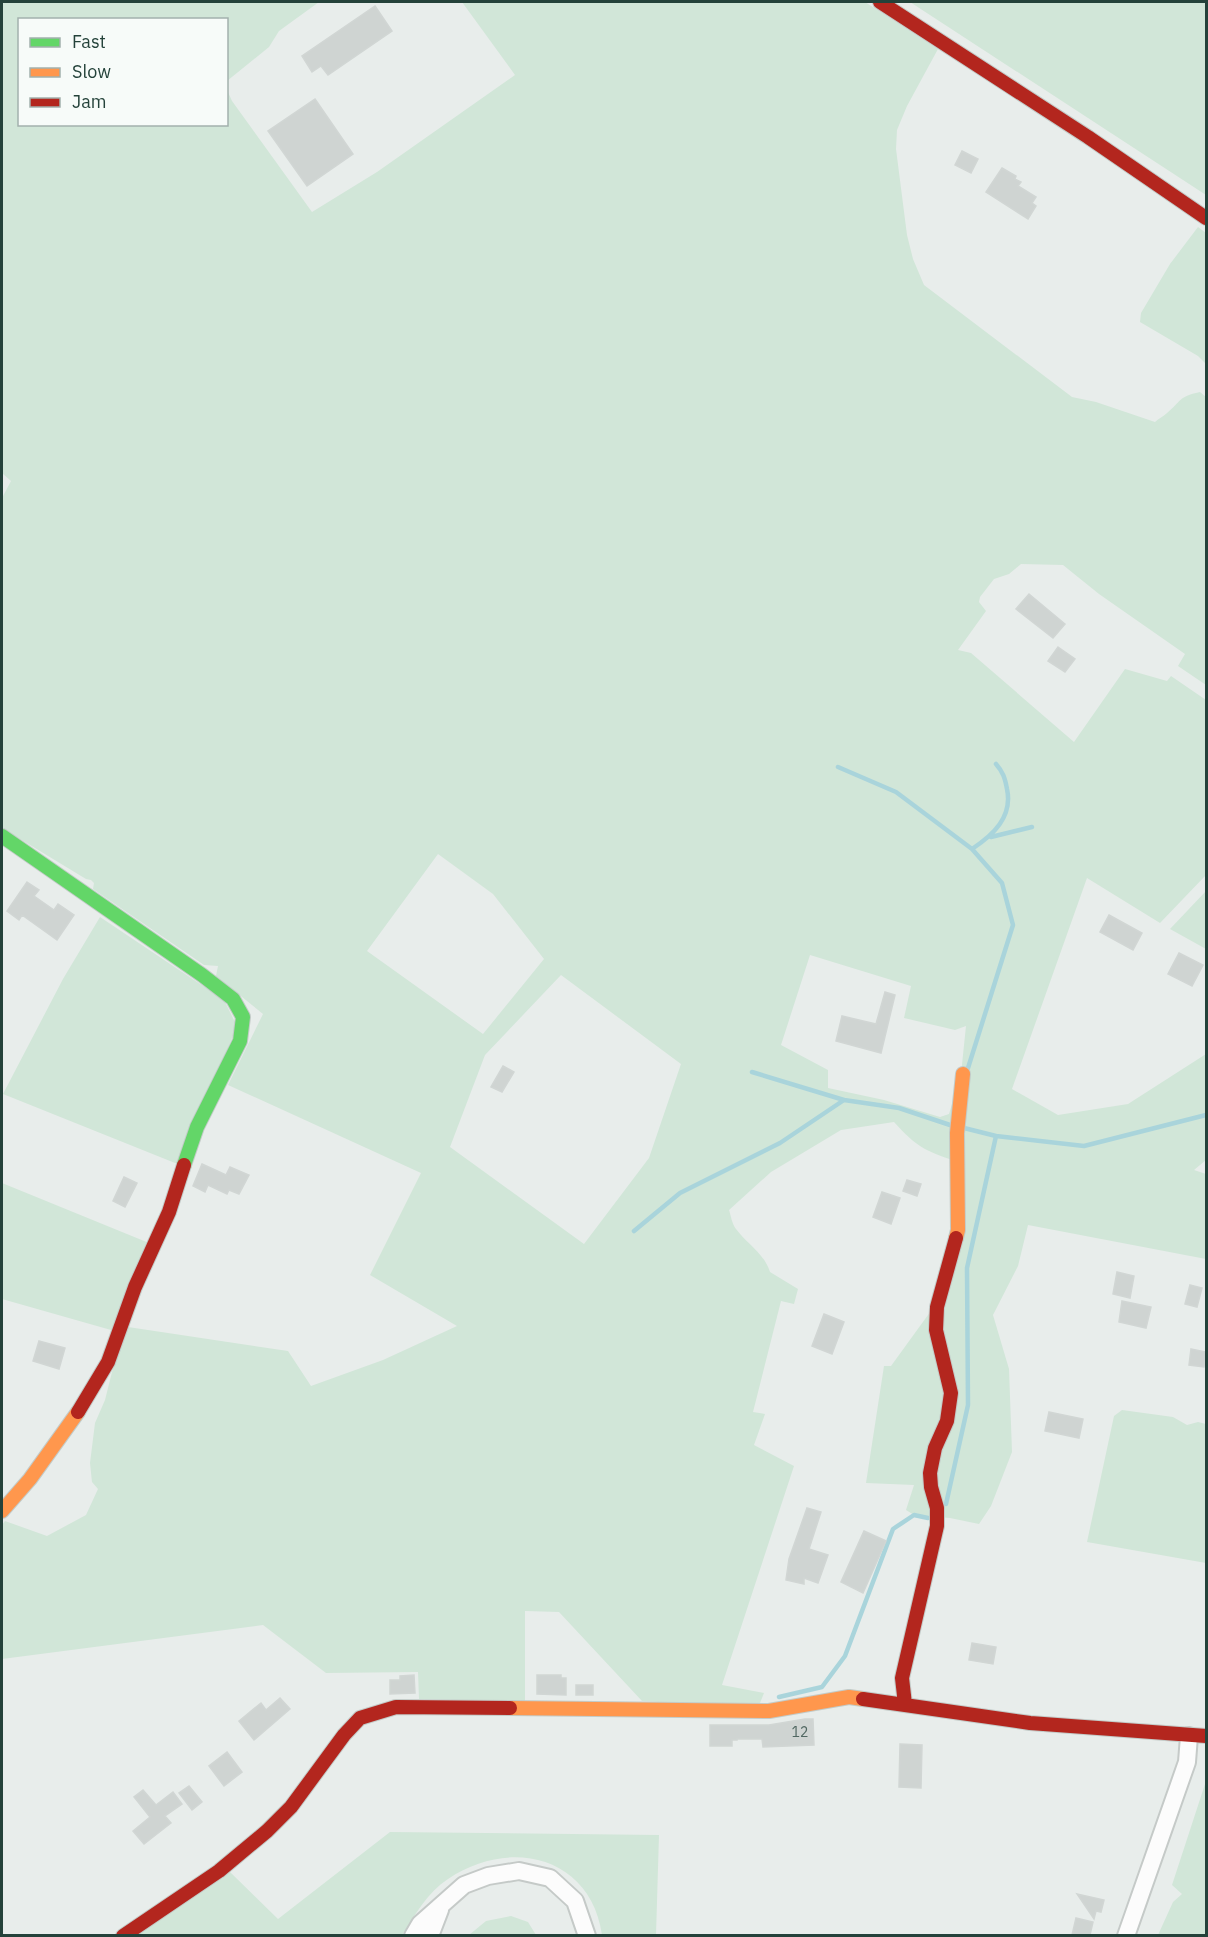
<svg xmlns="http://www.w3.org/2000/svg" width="1208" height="1937" font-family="'IBM Plex Sans',sans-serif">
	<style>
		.green { fill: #d1e6d8; fill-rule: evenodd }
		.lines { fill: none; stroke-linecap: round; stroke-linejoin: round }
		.stream { stroke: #a9d4db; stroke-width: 4.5 }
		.building { fill: #cfd4d2; stroke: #d1d6d4; stroke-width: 1.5 }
		.street-casing { stroke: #c5cac8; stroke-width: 20 }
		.fast-casing { stroke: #c3cbc8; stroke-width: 16 }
		.slow-casing { stroke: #c3cbc8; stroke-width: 16 }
		.jam-casing { stroke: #c3cbc8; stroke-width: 16 }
		.street { stroke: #fcfcfc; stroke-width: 16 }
		.fast { stroke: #63d668; stroke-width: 14 }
		.slow { stroke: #ff974d; stroke-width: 14 }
		.jam { stroke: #b3261e; stroke-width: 14 }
		.labels { text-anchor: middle; stroke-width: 4.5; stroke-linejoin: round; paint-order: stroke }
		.number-label { font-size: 14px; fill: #506761 }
	</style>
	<rect width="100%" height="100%" fill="#e8edeb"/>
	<path class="green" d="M 6,2 L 319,2 L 279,31 L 269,47 L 227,81 L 227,90 L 232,101 L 312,212 L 377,172 L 515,75 L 462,2 L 865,2 L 938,49 L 907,106 L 897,130 L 896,149 L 907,235 L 913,259 L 924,285 L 1072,397 L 1096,402 L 1155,422 C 1159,418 1163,417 1167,413 C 1182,401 1177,397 1200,392 L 1206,397 L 1206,685 L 1178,666 L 1185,654 L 1099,594 L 1063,565 L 1021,564 L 1009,574 L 994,579 L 980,597 L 979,602 L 986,611 L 958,650 L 971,653 L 1074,742 L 1125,669 L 1167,681 L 1171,676 L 1206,700 L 1206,875 L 1160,923 L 1087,878 L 1012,1089 L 1058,1115 L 1128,1104 L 1206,1054 L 1206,1160 L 1194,1170 L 1206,1174 L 1206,1259 L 1028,1225 L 1018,1266 L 993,1315 L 1009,1369 L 1012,1452 L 991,1506 L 979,1524 L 950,1518 L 914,1515 L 906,1510 L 914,1485 L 866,1483 L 884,1366 L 891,1366 L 949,1286 L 956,1161 C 924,1151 916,1146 894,1122 L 841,1130 L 771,1172 L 729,1210 C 731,1216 732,1224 736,1229 C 747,1244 764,1253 770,1272 L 798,1289 L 794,1304 L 781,1301 L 753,1412 L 765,1414 L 754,1445 L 794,1466 L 722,1685 L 764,1693 L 758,1708 L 642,1701 L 559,1612 L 525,1611 L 525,1702 L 419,1699 L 418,1672 L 326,1673 L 263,1625 L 2,1659 L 2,1525 L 5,1521 L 47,1536 L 86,1515 L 98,1489 L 92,1482 L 90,1463 L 95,1423 L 105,1400 L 112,1372 L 128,1327 L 288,1351 L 311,1386 L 383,1360 L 457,1326 L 370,1275 L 421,1173 L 228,1085 L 263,1014 L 216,976 L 218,966 L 204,965 L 93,889 L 94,883 L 91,880 L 86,879 L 2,828 L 2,498 L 11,481 L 2,473 L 2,4 ZM 20,20 L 226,20 L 226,124 L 20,124 ZM 438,854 L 493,894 L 544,959 L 483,1034 L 367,951 ZM 810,955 L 911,986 L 904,1018 L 955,1030 L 966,1026 L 961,1074 L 949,1114 L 940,1117 L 884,1100 L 828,1088 L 828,1070 L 781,1045 ZM 561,975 L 681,1064 L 649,1158 L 584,1244 L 450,1147 L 485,1055 Z
		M 910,2 L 1206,2 L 1206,195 Z
		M 1198,227 L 1206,233 L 1206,364 L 1198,356 L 1140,322 L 1141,313 L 1170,264 Z
		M 1206,891 L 1206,949 L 1170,929 Z
		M 100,917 L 224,1000 L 237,1026 L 180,1165 L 3,1094 L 63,979 Z
		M 2,1183 L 149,1243 L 111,1330 L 2,1299 Z
		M 1122,1410 L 1173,1417 L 1187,1425 L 1198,1422 L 1206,1424 L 1206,1563 L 1087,1542 L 1114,1416 Z
		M 1206,1781 L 1206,1935 L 1158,1935 L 1173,1902 L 1182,1894 L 1172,1885 Z
		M 390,1832 L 659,1835 L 656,1935 L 602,1935 C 591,1856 509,1837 448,1879 C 427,1893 415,1915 402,1935 L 130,1936 L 230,1872 L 278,1919 Z
		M 511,1916 L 528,1922 L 536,1935 L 469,1935 L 486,1921 Z"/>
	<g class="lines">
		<path class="stream" d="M 838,767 L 896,792 L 972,849 L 1002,883 L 1013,925 L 968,1068
			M 991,837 L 1032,827
			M 972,849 C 993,835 1013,817 1007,789 C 1005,778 1003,772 996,764
			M 752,1072 L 844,1100
			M 996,1136 L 1084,1146 L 1206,1115
			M 634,1231 L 680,1193 L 780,1143 L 844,1100 L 899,1108 L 950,1125
			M 946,1504 L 968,1405 L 967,1268 L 996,1136 L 964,1128
			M 779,1697 L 822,1687 L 845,1656 L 893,1529 L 914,1515 L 928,1518"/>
	</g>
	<path class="building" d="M 375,6 L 392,31 L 328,75 L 321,66 L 312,72 L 302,56 Z
		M 315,99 L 353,154 L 307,186 L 268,131 Z
		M 962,151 L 978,159 L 971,173 L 955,165 Z
		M 1002,168 L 1016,176 L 1015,179 L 1021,182 L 1018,186 L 1036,197 L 1032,203 L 1036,206 L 1028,219 L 986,192 Z
		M 1029,594 L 1065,624 L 1053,638 L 1016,609 Z
		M 1058,647 L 1075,659 L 1065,672 L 1048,661 Z
		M 27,882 L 39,890 L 34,896 L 54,910 L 58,904 L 74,915 L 57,940 L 22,915 L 19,920 L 7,911 Z
		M 1109,915 L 1142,933 L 1133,950 L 1100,932 Z
		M 1179,953 L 1203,965 L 1192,986 L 1168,974 Z
		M 885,992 L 895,995 L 881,1053 L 836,1041 L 842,1016 L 876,1024 Z
		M 503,1066 L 514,1072 L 502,1092 L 491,1087 Z
		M 202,1164 L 226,1175 L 230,1167 L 249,1175 L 239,1194 L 229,1190 L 227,1194 L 208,1185 L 205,1192 L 193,1186 Z
		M 124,1177 L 137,1183 L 125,1207 L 113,1201 Z
		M 907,1180 L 921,1184 L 917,1196 L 903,1191 Z
		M 882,1192 L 900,1198 L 891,1224 L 873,1217 Z
		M 1117,1272 L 1134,1276 L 1130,1298 L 1113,1294 Z
		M 1190,1285 L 1202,1288 L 1197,1307 L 1185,1304 Z
		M 1122,1301 L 1151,1307 L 1146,1328 L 1119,1322 Z
		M 824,1314 L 844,1322 L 832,1354 L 812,1346 Z
		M 39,1341 L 65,1348 L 59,1369 L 33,1361 Z
		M 1191,1349 L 1206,1352 L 1204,1367 L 1189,1365 Z
		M 1049,1412 L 1083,1419 L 1079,1438 L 1045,1431 Z
		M 807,1508 L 821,1512 L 809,1549 L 828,1555 L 818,1583 L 804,1578 L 804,1584 L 786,1580 L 789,1559 Z
		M 864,1531 L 886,1541 L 863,1593 L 841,1582 Z
		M 972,1643 L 996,1647 L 993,1664 L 969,1660 Z
		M 414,1675 L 415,1693 L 390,1694 L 390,1680 L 400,1680 L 400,1676 Z
		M 537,1675 L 561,1675 L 561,1678 L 566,1678 L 566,1695 L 537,1694 Z
		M 576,1685 L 593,1685 L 593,1695 L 576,1695 Z
		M 280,1698 L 290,1709 L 254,1740 L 239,1721 L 261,1703 L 266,1710 Z
		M 805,1719 L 813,1719 L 814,1745 L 763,1747 L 762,1739 L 737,1739 L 737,1740 L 732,1740 L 732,1746 L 710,1746 L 710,1725 L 769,1725 Z
		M 900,1744 L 922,1745 L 921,1788 L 899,1787 Z
		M 227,1752 L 242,1772 L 224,1786 L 209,1766 Z
		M 189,1786 L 202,1802 L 192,1810 L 179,1793 Z
		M 143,1790 L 156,1805 L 173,1792 L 182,1804 L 165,1816 L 171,1823 L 144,1844 L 133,1831 L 150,1817 L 134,1797 Z
		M 1077,1894 L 1104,1900 L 1101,1912 L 1096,1911 L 1094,1919 Z
		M 1076,1918 L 1093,1922 L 1090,1935 L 1072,1935 Z"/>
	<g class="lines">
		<g class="street-casing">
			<path id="street" d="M 413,1936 L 420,1924 L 464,1885 L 488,1876 L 519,1871 L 550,1878 L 575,1901 L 587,1936
				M 430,1936 L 440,1910
				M 1126,1936 L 1187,1762 L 1189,1736"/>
		</g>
		<g class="fast-casing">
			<path id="fast" d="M 2,836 L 202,975 L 233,999 L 243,1017 L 240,1041 L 197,1127 L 184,1165"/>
		</g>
		<g class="slow-casing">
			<path id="slow" d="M 956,1238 L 958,1230 L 957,1133 L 963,1074
				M 2,1511 L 30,1479 L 78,1412
				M 510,1708 L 769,1711 L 849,1697 L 863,1699"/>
		</g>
		<g class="jam-casing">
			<path id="jam" d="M 880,2 L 1088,137 L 1206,218
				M 78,1412 L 108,1362 L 135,1287 L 169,1212 L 184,1165
				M 863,1699 L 1030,1723 L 1206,1736
				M 905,1704 L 902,1678 L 937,1526 L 937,1508 L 931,1487 L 930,1473 L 935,1448 L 947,1421 L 951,1393 L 936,1330 L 937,1307 L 956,1238
				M 123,1936 L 219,1871 L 267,1831 L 291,1807 L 344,1735 L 360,1718 L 396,1707 L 510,1708"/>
		</g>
		<use href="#street" class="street"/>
		<use href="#fast" class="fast"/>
		<use href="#slow" class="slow"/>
		<use href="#jam" class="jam"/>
	</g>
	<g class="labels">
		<g class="number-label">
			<text x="800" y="1737">12</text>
		</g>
	</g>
	<rect width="1208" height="1937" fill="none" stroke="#24423a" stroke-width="6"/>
	<rect x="18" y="18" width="210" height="108" fill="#f7fbf9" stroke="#a3b1ad" stroke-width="1.5"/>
	<rect x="30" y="38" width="30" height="9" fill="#63d668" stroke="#a3b1ad" stroke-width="1.5"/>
	<text x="72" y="48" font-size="18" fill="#24423a">Fast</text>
	<rect x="30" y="68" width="30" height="9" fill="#ff974d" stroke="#a3b1ad" stroke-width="1.5"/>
	<text x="72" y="78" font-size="18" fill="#24423a">Slow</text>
	<rect x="30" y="98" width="30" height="9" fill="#b3261e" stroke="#a3b1ad" stroke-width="1.5"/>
	<text x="72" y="108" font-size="18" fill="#24423a">Jam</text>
</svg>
